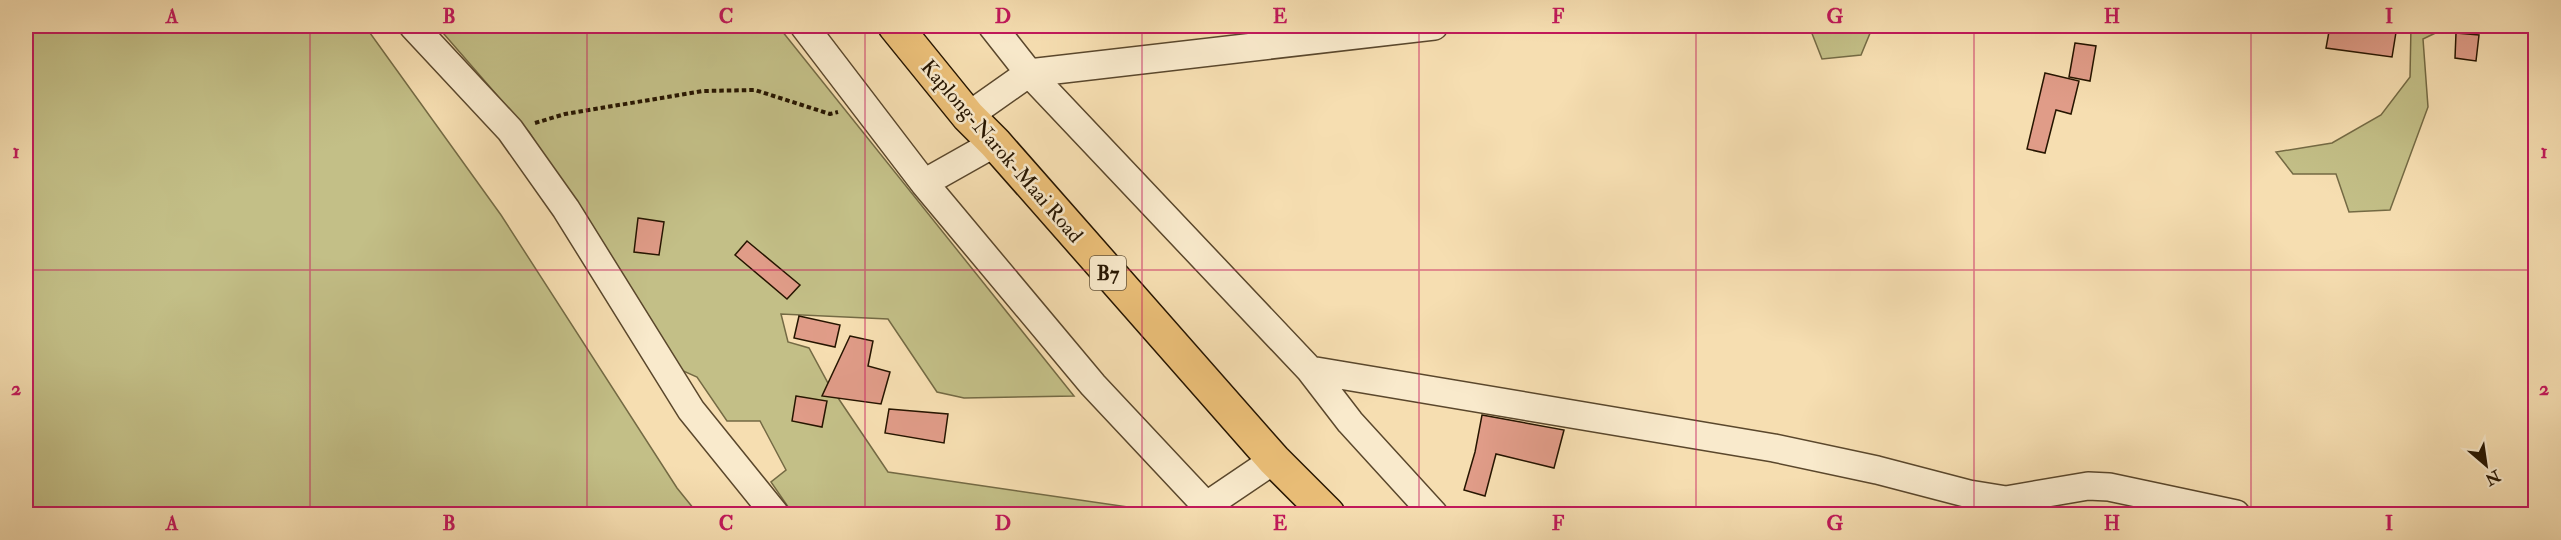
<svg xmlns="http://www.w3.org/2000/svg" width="2561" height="540" font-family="'IM FELL Double Pica',serif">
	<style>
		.green { fill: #c3bf87; stroke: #746a44; stroke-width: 1.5 }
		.building { fill: #e09c88; stroke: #261500; stroke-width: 1.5 }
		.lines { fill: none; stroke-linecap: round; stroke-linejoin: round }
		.minor-casing { stroke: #5a472c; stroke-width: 30 }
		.trunk-casing { stroke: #261500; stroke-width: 36 }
		.path { stroke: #261500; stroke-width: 4; stroke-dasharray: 4.5 3; stroke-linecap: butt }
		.minor { stroke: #f9eacc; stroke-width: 27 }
		.trunk { stroke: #ebbf78; stroke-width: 33 }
		.grid { fill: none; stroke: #c2185b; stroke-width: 1.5; stroke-opacity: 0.55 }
		.labels { text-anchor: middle; stroke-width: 5; stroke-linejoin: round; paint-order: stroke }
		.shield { fill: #f9eacc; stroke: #65553d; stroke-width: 1.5 }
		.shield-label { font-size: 20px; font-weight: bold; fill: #261500 }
		.street-label { font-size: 21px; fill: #261500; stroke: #f9eacc }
		.neatline { fill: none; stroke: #c2185b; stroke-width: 2 }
		.grid-label { font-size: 20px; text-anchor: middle; font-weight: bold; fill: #c2185b }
	</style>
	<rect width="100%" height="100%" fill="#f6deb1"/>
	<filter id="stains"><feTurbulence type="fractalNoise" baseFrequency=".00333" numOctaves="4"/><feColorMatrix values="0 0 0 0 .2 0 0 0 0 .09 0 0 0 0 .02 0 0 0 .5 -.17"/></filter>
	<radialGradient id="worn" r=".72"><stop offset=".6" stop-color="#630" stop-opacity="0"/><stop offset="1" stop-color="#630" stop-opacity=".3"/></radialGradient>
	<path class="green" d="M 26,26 L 365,26 L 501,215 L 677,488 L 698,514 L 26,514 Z
		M 437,26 L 778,26 L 1074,396 L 964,398 L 937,392 L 888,319 L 781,314 L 788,342 L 809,348 L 828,383 L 888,472 L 1176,514 L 793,514 L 771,482 L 786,470 L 760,421 L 727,421 L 697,377 L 681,370 L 529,132 Z
		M 1611,26 L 1713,26 L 1698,30 L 1617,30 Z
		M 1805,26 L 1873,26 L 1861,55 L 1822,59 L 1811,31 Z
		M 2411,26 L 2450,26 L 2423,39 L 2428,107 L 2390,210 L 2349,212 L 2336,174 L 2293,174 L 2276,152 L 2332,143 L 2381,115 L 2410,77 Z"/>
	<path class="building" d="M 2330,26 L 2397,26 L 2392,57 L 2326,48 Z
		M 2456,33 L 2479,35 L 2476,61 L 2455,58 Z
		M 2075,43 L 2096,46 L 2090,81 L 2069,77 Z
		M 2045,73 L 2079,81 L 2071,114 L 2056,110 L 2045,153 L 2027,149 Z
		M 638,218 L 664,222 L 659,255 L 634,252 Z
		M 747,241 L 800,285 L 787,299 L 735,255 Z
		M 799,316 L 840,325 L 835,347 L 794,338 Z
		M 850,336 L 873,341 L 868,366 L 890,372 L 881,404 L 822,396 Z
		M 796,396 L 827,401 L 822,427 L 792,421 Z
		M 889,409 L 948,414 L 944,443 L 885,433 Z
		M 1482,415 L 1564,430 L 1554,468 L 1496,454 L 1485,496 L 1464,490 L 1475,452 Z"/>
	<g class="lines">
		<g class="minor-casing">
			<path id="minor" d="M 413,26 L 510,130 L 566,209 L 691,410 L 775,514
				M 804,26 L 924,183 L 1093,385 L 1214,514
				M 992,26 L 1029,73 L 1310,370 L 1350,422 L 1434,514
				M 968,116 L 1029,73 L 1434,26
				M 924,183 L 995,143
				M 1310,370 L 1774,448 L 1877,470 L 1969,494 L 2006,500 L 2088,486 L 2109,487 L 2236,514
				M 1206,506 L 1274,460"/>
		</g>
		<g class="trunk-casing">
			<path id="trunk" d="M 895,26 L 968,116 L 995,143 L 1274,460 L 1328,514"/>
		</g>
		<path class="path" d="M 535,123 L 565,114 L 703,91 L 755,90 L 830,114 L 838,112"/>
		<use href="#minor" class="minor"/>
		<use href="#trunk" class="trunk"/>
	</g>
	<path class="grid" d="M 310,26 L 310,514M 587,26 L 587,514M 865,26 L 865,514M 1142,26 L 1142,514M 1419,26 L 1419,514M 1696,26 L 1696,514M 1974,26 L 1974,514M 2251,26 L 2251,514M 26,270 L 2536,270"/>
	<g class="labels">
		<rect class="shield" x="1090" y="256" width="36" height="34" rx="4.5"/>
		<g class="shield-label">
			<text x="1108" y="280">B7</text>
		</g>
		<g class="street-label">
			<text transform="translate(1002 151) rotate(49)" y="7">Kaplong-Narok-Maai Road</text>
		</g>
	</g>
	<rect width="2561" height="540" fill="none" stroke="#f6deb1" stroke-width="66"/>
	<g transform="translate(2486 465) rotate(151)" stroke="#f9eacc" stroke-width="4.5" paint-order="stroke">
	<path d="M0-4.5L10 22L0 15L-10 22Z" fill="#261500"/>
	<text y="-9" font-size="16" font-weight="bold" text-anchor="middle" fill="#261500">N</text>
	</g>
	<rect x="33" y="33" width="2495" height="474" class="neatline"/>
	<g class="grid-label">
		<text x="172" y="23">A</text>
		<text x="449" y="23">B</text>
		<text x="726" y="23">C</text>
		<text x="1003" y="23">D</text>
		<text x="1280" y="23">E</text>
		<text x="1558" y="23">F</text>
		<text x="1835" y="23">G</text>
		<text x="2112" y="23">H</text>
		<text x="2389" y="23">I</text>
		<text x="16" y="158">1</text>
		<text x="2544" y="158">1</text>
		<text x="16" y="395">2</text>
		<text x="2544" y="395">2</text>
		<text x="172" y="530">A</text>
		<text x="449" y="530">B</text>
		<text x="726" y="530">C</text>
		<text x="1003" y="530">D</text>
		<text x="1280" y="530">E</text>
		<text x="1558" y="530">F</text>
		<text x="1835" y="530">G</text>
		<text x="2112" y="530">H</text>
		<text x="2389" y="530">I</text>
	</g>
	<rect width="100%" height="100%" filter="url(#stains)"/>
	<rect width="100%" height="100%" fill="url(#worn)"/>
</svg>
